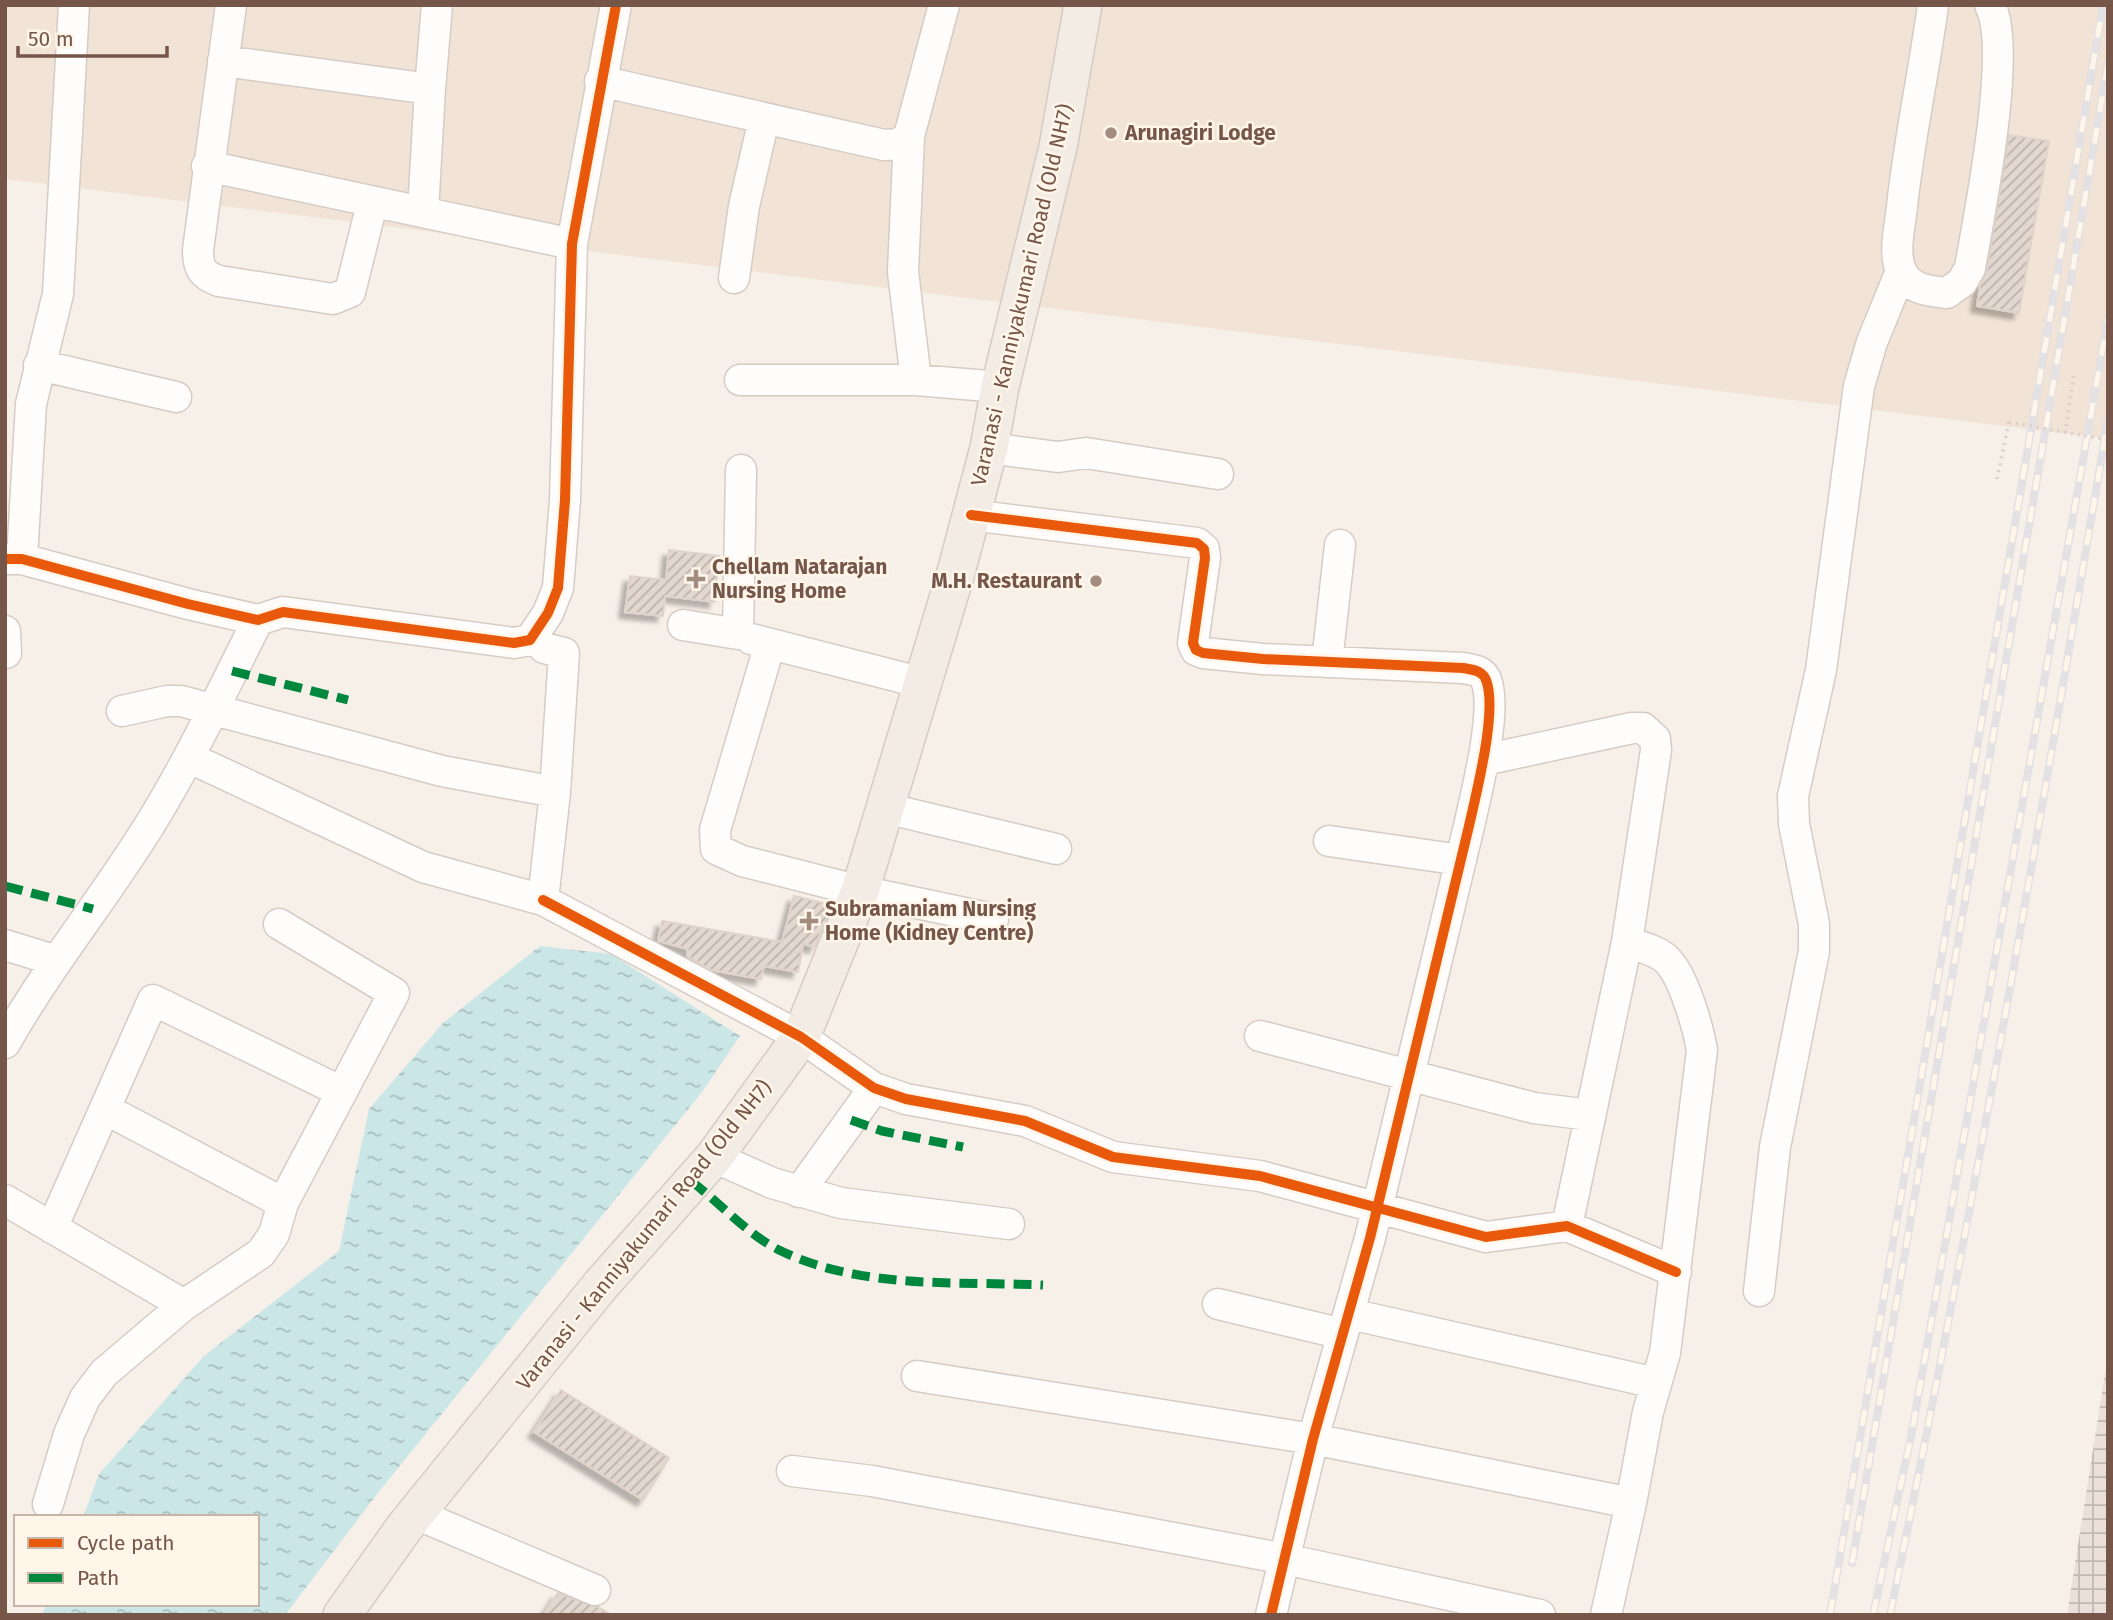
<svg xmlns="http://www.w3.org/2000/svg" width="2113" height="1620" font-family="'Fira Sans',sans-serif">
	<style>
		.residential { fill: #f1e3d5 }
		.industrial { fill: url(#industrial-grid) }
		.water { fill: url(#water-ripples) }
		.building { fill: url(#building-hatch); stroke: #e0d3ca; stroke-width: 2; filter: url(#shadow) }
		.lines { fill: none; stroke-linecap: round; stroke-linejoin: round }
		.minor-casing { stroke: #d5ccc6; stroke-width: 33 }
		.major-casing { stroke: #d5cbc5; stroke-width: 40 }
		.path { stroke: #d9d0cc; stroke-width: 3.5; stroke-dasharray: 2 5; stroke-linecap: butt }
		.minor { stroke: #fefdfc; stroke-width: 30 }
		.major { stroke: #f2ece4; stroke-width: 37 }
		.rail-casing { stroke: #e4e1e4; stroke-width: 8 }
		.rail { stroke: #fff5e9; stroke-width: 5; stroke-dasharray: 16; stroke-linecap: butt }
		.path-bridge { stroke: #d9d0cc; stroke-width: 3.5; stroke-dasharray: 2 5; stroke-linecap: butt }
		.quiet { stroke: #00873e; stroke-width: 9; stroke-dasharray: 18 9; stroke-linecap: butt }
		.cycleway-casing { stroke: #fff5e9; stroke-width: 15 }
		.cycleway { stroke: #e8590c; stroke-width: 10 }
		.poi-dot { fill: #a28c80; stroke: #fff5e9; stroke-width: 2.5 }
		.labels { text-anchor: middle; stroke-width: 5; stroke-linejoin: round; paint-order: stroke }
		.poi-label { font-size: 21px; font-weight: bold; fill: #755648; stroke: #fff5e9; text-anchor: start }
		.street-label { font-size: 21px; fill: #755648; stroke: #fff5e9 }
	</style>
	<defs>
		<pattern id="industrial-grid" width="8" height="8" patternUnits="userSpaceOnUse" patternTransform="scale(1.75)"><rect width="8" height="8" fill="#eae0d9"/><path d="M0 4h8M4 0v8" fill="none" stroke="#c2b8b2"/></pattern>
		<pattern id="water-ripples" width="26" height="14" patternUnits="userSpaceOnUse" patternTransform="scale(1.75)"><rect width="26" height="14" fill="#cae6e7"/><path d="M2 4q2-2 4 0t4 0M15 11q2-2 4 0t4 0" fill="none" stroke="#a9bdbd"/></pattern>
		<pattern id="building-hatch" width="6" height="6" patternUnits="userSpaceOnUse" patternTransform="scale(1.75)"><rect width="6" height="6" fill="#e3d8d0"/><path d="M-1 1l2-2M0 6l6-6M5 7l2-2" fill="none" stroke="#bdb2ab"/></pattern>
		<filter id="shadow"><feDropShadow dx="-6" dy="6" stdDeviation="2" flood-color="#0004"/></filter>
	</defs>
	<rect width="100%" height="100%" fill="#f7f0e8"/>
	<path class="residential" d="M 5,5 L 2108,5 L 2108,439 L 5,179 Z"/>
	<path class="industrial" d="M 2108,1355 L 2108,1615 L 2067,1615 L 2081,1526 Z"/>
	<path class="water" d="M 540,946 L 611,954 L 740,1036 L 702,1092 L 381,1489 L 285,1615 L 42,1615 L 47,1604 L 257,1604 L 257,1517 L 83,1517 L 99,1474 L 204,1356 L 339,1251 L 369,1109 L 443,1023 Z"/>
	<path class="building" d="M 2009,135 L 2049,141 L 2019,313 L 1977,306 L 1980,285 L 1987,271 Z
		M 669,550 L 719,556 L 715,602 L 665,596 L 663,616 L 625,612 L 630,576 L 666,580 Z
		M 794,896 L 828,904 L 829,912 L 815,947 L 803,944 L 798,972 L 764,966 L 761,979 L 711,970 L 687,956 L 688,949 L 658,941 L 662,921 L 782,942 Z
		M 561,1390 L 669,1458 L 643,1500 L 534,1432 Z
		M 558,1593 L 598,1607 L 611,1615 L 544,1615 Z"/>
	<g class="lines">
		<g class="minor-casing">
			<path id="minor" d="M 231,5 L 198,250 C 198,268 202,275 219,281 L 333,299 L 350,292 L 372,204
				M 1933,5 C 1924,73 1909,139 1902,207 C 1900,227 1893,252 1901,271 C 1910,290 1929,291 1947,293 L 1962,282 L 1970,268 C 1979,215 2013,49 1990,5
				M 223,61 L 430,89 L 437,5
				M 600,81 L 884,145 L 899,144 L 909,136 L 944,5
				M 909,136 L 903,272 L 916,380
				M 207,166 L 572,244
				M 423,212 L 430,89
				M 734,278 L 744,206 L 764,119
				M 39,365 L 176,397
				M 740,380 L 916,380 L 1000,387
				M 989,448 L 1058,457 L 1086,453 L 1218,474
				M 971,515 L 1197,543 L 1204,549 L 1205,558 L 1193,643 L 1196,650 L 1203,653 L 1263,659 L 1463,668 C 1473,670 1482,670 1486,680 C 1498,710 1476,794 1469,826 L 1370,1238 L 1313,1439 L 1271,1615
				M 5,559 L 22,559 L 188,604 L 258,620 L 283,612 L 514,643 L 530,640 L 548,613 L 558,588 L 565,500 L 572,244 L 616,5
				M 22,559 L 31,404 L 58,294 L 74,5
				M 683,625 L 738,634 L 741,470
				M 5,631 L 6,653
				M 534,636 L 544,648 L 564,653 L 555,792
				M 751,639 L 923,683
				M 770,644 L 715,830 L 716,849 L 742,861 L 860,891 L 993,919
				M 1327,662 L 1340,545
				M 122,711 L 167,701 L 181,701 L 442,771 L 555,792 L 543,900 L 423,867 L 190,758
				M 1484,760 L 1632,728 L 1643,728 L 1655,739 L 1656,750 L 1627,942 L 1567,1226
				M 885,808 L 1056,849
				M 1329,841 L 1461,860
				M 543,900 L 801,1037 L 874,1088 L 906,1099 L 1025,1121 L 1113,1157 L 1260,1176 L 1486,1237 L 1567,1226 L 1676,1272
				M 1627,942 C 1640,947 1658,950 1668,961 C 1684,978 1698,1027 1702,1050 L 1665,1353 L 1648,1412 L 1631,1503
				M 5,945 L 57,961
				M 1260,1036 L 1534,1108 L 1590,1115
				M 5,1043 C 48,967 103,900 149,826 C 190,760 223,689 258,620
				M 105,1109 L 283,1203
				M 714,1157 L 772,1183 L 841,1203 L 1009,1224
				M 799,1192 L 874,1088
				M 5,1200 L 184,1305
				M 52,1228 L 153,1000 L 342,1092
				M 1759,1291 L 1775,1147 L 1814,951 L 1814,924 L 1794,824 L 1793,796 L 1821,670 L 1859,386 L 1872,342 L 1901,271
				M 1218,1304 L 1343,1334
				M 1350,1314 L 1656,1383
				M 917,1376 L 1313,1439 L 1631,1503 L 1606,1615
				M 792,1471 L 872,1481 L 1285,1559 L 1540,1615
				M 48,1504 L 69,1434 L 85,1398 L 104,1373 L 184,1305 L 261,1253 L 274,1234 L 283,1203 L 394,993 L 279,924
				M 416,1514 L 595,1590"/>
		</g>
		<g class="major-casing">
			<path id="major" d="M 342,1615 L 404,1528 L 600,1286 L 714,1157 L 801,1037 L 860,891 L 955,576 L 989,448 L 1000,387 L 1058,147 L 1083,5"/>
		</g>
		<path class="path" d="M 2065,433 L 2074,375
			M 1997,479 L 2009,422"/>
		<use href="#minor" class="minor"/>
		<use href="#major" class="major"/>
		<g class="rail-casing">
			<path id="rail" d="M 1852,1563 L 2108,63
				M 1830,1615 L 2103,5
				M 1873,1615 L 1911,1437 L 2108,318
				M 1890,1615 C 1972,1218 2041,819 2108,419"/>
		</g>
		<use href="#rail" class="rail"/>
		<path class="path-bridge" d="M 2009,422 L 2108,440"/>
		<path class="quiet" d="M 232,671 L 348,700
			M 5,886 L 93,909
			M 851,1120 L 882,1131 L 963,1147
			M 691,1181 C 720,1203 747,1234 779,1250 C 861,1290 955,1281 1043,1285"/>
		<g class="cycleway-casing">
			<path id="cycleway" d="M 971,515 L 1197,543 L 1204,549 L 1205,558 L 1193,643 L 1196,650 L 1203,653 L 1263,659 L 1463,668 C 1473,670 1482,670 1486,680 C 1498,710 1476,794 1469,826 L 1370,1238 L 1313,1439 L 1271,1615
				M 5,559 L 22,559 L 188,604 L 258,620 L 283,612 L 514,643 L 530,640 L 548,613 L 558,588 L 565,500 L 572,244 L 616,5
				M 543,900 L 801,1037 L 874,1088 L 906,1099 L 1025,1121 L 1113,1157 L 1260,1176 L 1486,1237 L 1567,1226 L 1676,1272"/>
		</g>
		<use href="#cycleway" class="cycleway"/>
	</g>
	<g class="poi-dot">
		<circle cx="1111" cy="133" r="7"/>
		<path d="M692.5 568.5h7v7h7v7h-7v7h-7v-7h-7v-7h7z"/>
		<circle cx="1096" cy="581" r="7"/>
		<path d="M805.5 910.5h7v7h7v7h-7v7h-7v-7h-7v-7h7z"/>
	</g>
	<g class="labels">
		<g class="poi-label">
			<text x="1125" y="140">Arunagiri Lodge</text>
			<text x="712" y="574">Chellam Natarajan<tspan x="712" dy="24">Nursing Home</tspan></text>
			<text x="1082" y="588" text-anchor="end">M.H. Restaurant</text>
			<text x="825" y="916">Subramaniam Nursing<tspan x="825" dy="24">Home (Kidney Centre)</tspan></text>
		</g>
		<g class="street-label">
			<text transform="translate(1022 295) rotate(-77)" y="7">Varanasi - Kanniyakumari Road (Old NH7)</text>
			<text transform="translate(644 1235) rotate(-51)" y="7">Varanasi - Kanniyakumari Road (Old NH7)</text>
		</g>
	</g>
	<rect width="2113" height="1620" fill="none" stroke="#755648" stroke-width="14"/>
	<rect x="14" y="1515" width="245" height="91" fill="#fff5e9" stroke="#c8b5a9" stroke-width="2"/>
	<rect x="28" y="1538" width="35" height="10" fill="#e8590c" stroke="#c8b5a9" stroke-width="2"/>
	<text x="77" y="1550" font-size="21" fill="#755648">Cycle path</text>
	<rect x="28" y="1573" width="35" height="10" fill="#00873e" stroke="#c8b5a9" stroke-width="2"/>
	<text x="77" y="1585" font-size="21" fill="#755648">Path</text>
	<path d="M18 46v10h149v-10" fill="none" stroke="#755648" stroke-width="3.5"/>
	<text x="28" y="46" font-size="21" fill="#755648" stroke="#fff5e9" stroke-width="5" paint-order="stroke">50 m</text>
</svg>
